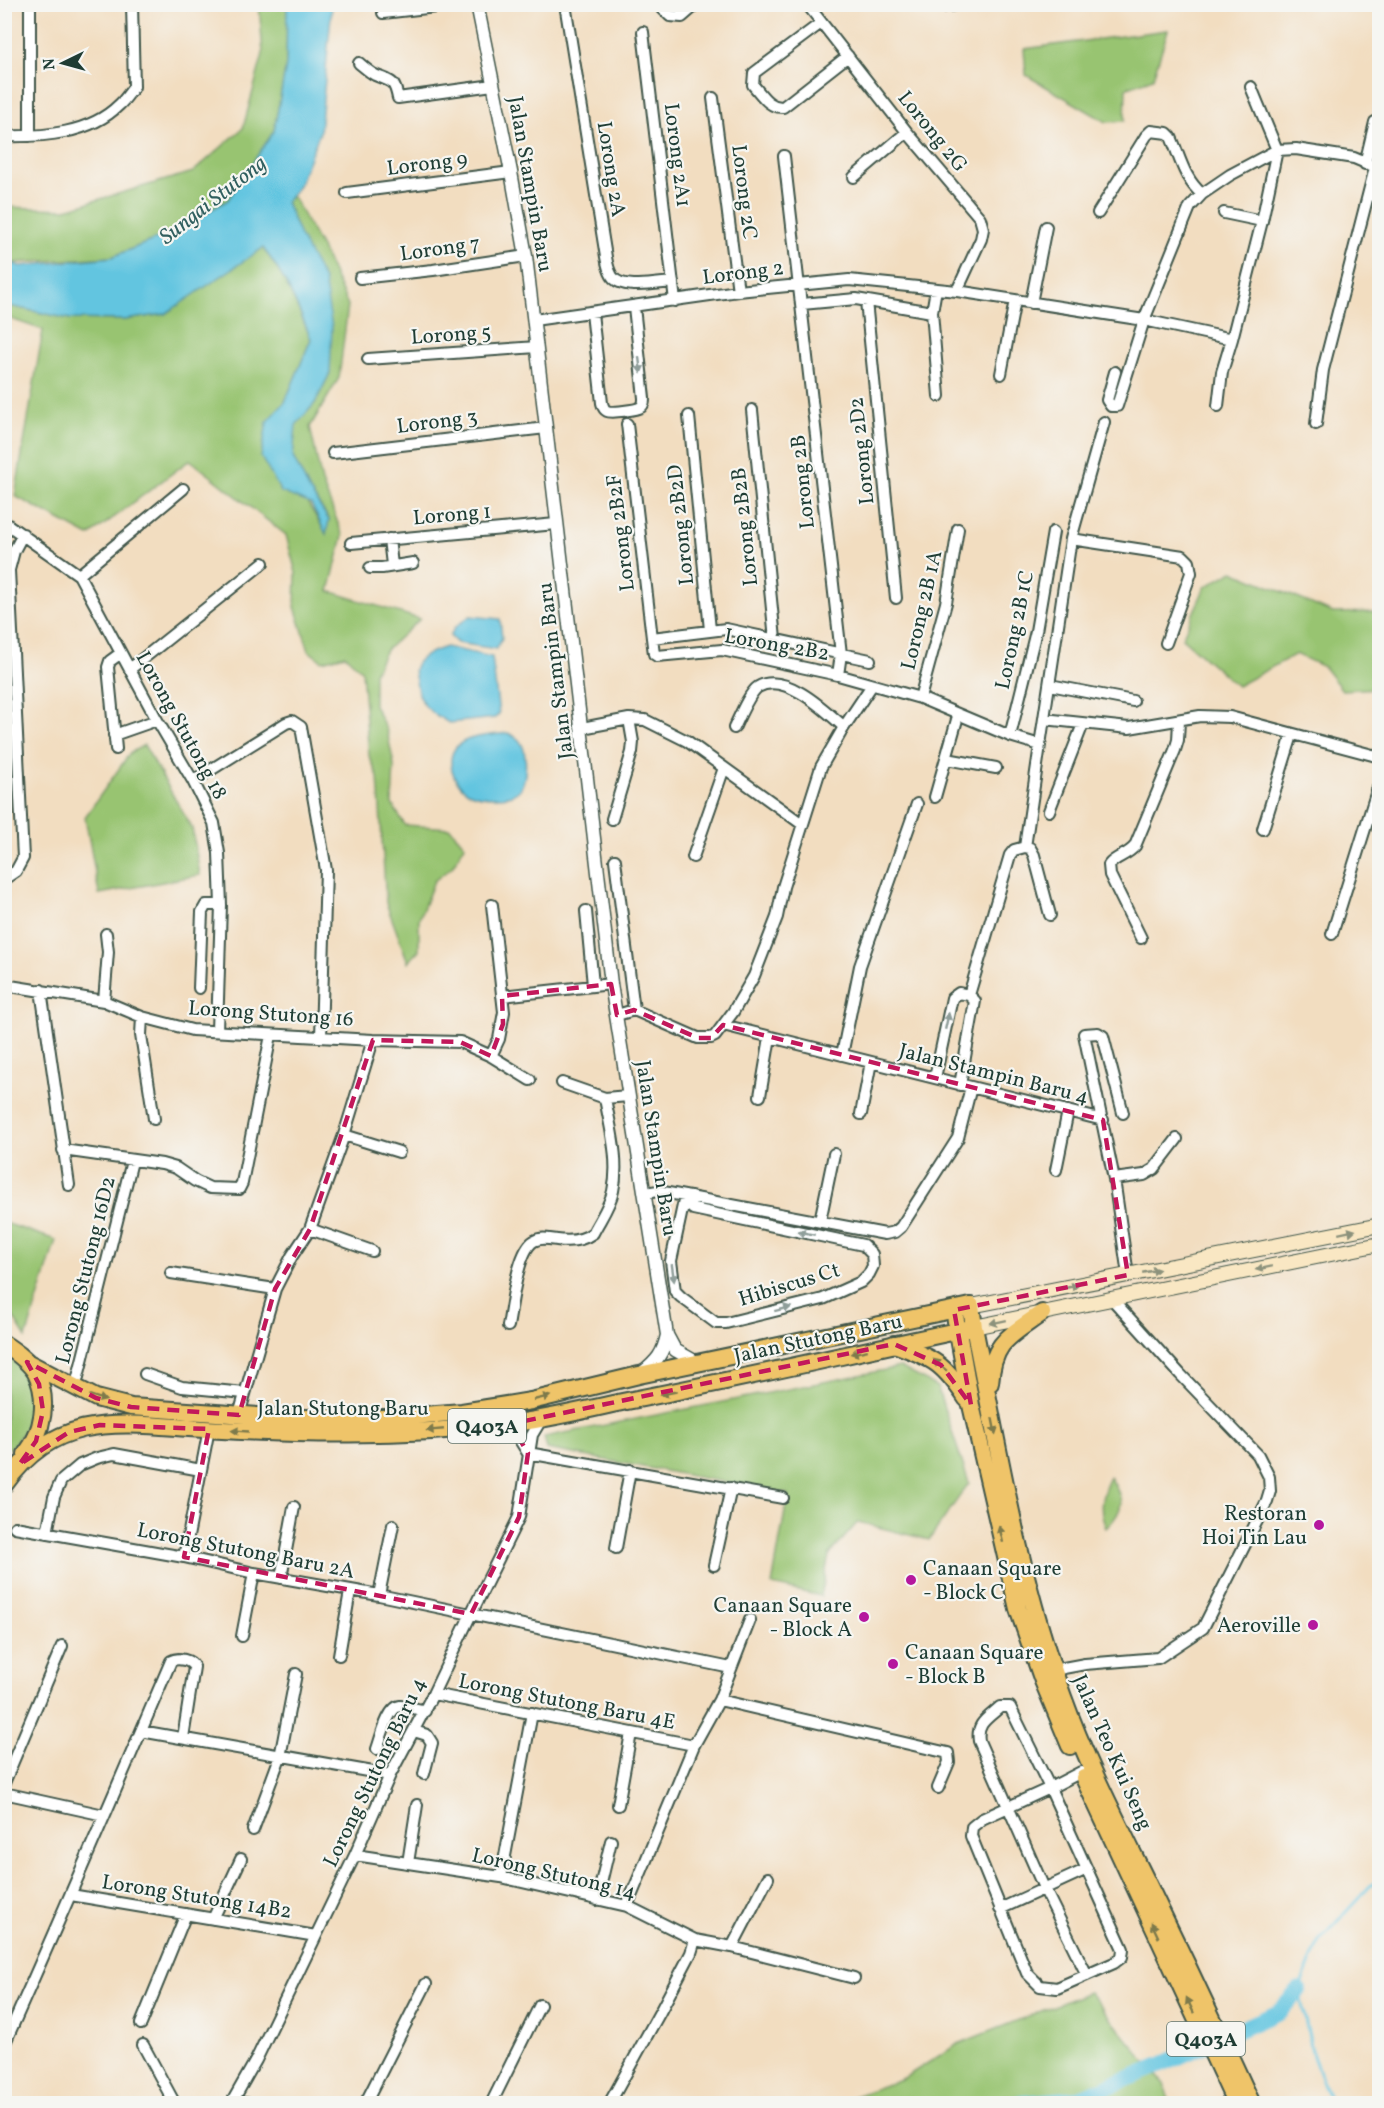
<svg xmlns="http://www.w3.org/2000/svg" width="1384" height="2108" font-family="Vollkorn,serif">
	<style>
		.green { fill: #98c471; stroke: #5c8052; stroke-width: 1.5 }
		.water { fill: #62c5e0; stroke: #40818a; stroke-width: 1.5 }
		.lines { fill: none; stroke-linecap: round; stroke-linejoin: round }
		.stream { stroke: #62c5e0; stroke-width: 3 }
		.river { stroke: #62c5e0; stroke-width: 16 }
		.minor-casing { stroke: #3f5549; stroke-width: 14 }
		.tertiary-casing { stroke: #3f5549; stroke-width: 15 }
		.secondary-casing { stroke: #3f5549; stroke-width: 16 }
		.primary-casing { stroke: #3f5549; stroke-width: 20 }
		.trunk-casing { stroke: #3f5549; stroke-width: 20 }
		.minor { stroke: #fff; stroke-width: 10 }
		.tertiary { stroke: #fff; stroke-width: 12 }
		.secondary { stroke: #f9e7c3; stroke-width: 14 }
		.primary { stroke: #efc469; stroke-width: 16 }
		.trunk { stroke: #efc469; stroke-width: 16 }
		.oneway { fill: #8f9e9a }
		.oneway2 { fill: #8c927c }
		.oneway3 { fill: #7d7a4c }
		.marked { fill: none; stroke: #c2185b; stroke-width: 4.5; stroke-dasharray: 12 8; stroke-linejoin: round }
		.poi-dot { fill: #b5179e; stroke: #f6f6f2; stroke-width: 2 }
		.labels { text-anchor: middle; stroke-width: 4.5; stroke-linejoin: round; paint-order: stroke }
		.shield { fill: #f6f6f2; stroke: #60746d; stroke-width: 1.5 }
		.shield-label { font-size: 20px; font-weight: bold; fill: #1f3d34 }
		.street-label { font-size: 21px; fill: #1f3d34; stroke: #f6f6f2 }
		.poi-label { font-size: 21px; fill: #1f3d34; stroke: #f6f6f2; text-anchor: end }
		.water-label { font-size: 22px; font-style: italic; fill: #305f5f; stroke: #f6f6f2 }
	</style>
	<rect width="100%" height="100%" fill="#f6f6f2"/>
	<filter id="ink" filterUnits="userSpaceOnUse"><feTurbulence type="fractalNoise" baseFrequency=".0167" numOctaves="2"/><feDisplacementMap in="SourceGraphic" scale="12" xChannelSelector="R" yChannelSelector="G"/><feConvolveMatrix kernelMatrix="1 2 1 2 8 2 1 2 1" color-interpolation-filters="sRGB"/></filter>
	<filter id="wash" filterUnits="userSpaceOnUse"><feTurbulence type="fractalNoise" baseFrequency=".008" numOctaves="4" result="noise"/><feDisplacementMap in="SourceGraphic" scale="24" xChannelSelector="R" yChannelSelector="G"/><feGaussianBlur stdDeviation="1.35" result="paint"/><feColorMatrix in="noise" values="0 0 0 0 0 0 0 0 0 0 0 0 0 0 0 0 0 1.4 0 .05"/><feComposite in="paint" operator="in"/></filter>
	<g filter="url(#wash)">
		<rect width="100%" height="100%" fill="#f2ddc0"/>
		<path class="green" d="M 259,5 L 287,5 L 286,65 L 274,131 L 228,200 L 173,232 L 112,257 L 13,263 L 5,261 L 5,207 L 66,209 L 193,172 L 243,128 L 263,54 Z
			M 1168,30 L 1153,78 L 1126,88 L 1125,121 L 1106,122 L 1026,75 L 1024,49 Z
			M 292,195 L 322,249 L 348,305 L 339,378 L 310,427 L 322,482 L 343,536 L 329,591 L 420,619 L 386,650 L 374,673 L 374,705 L 387,731 L 394,765 L 392,804 L 405,825 L 450,828 L 465,845 L 452,867 L 434,881 L 419,919 L 419,950 L 408,962 L 386,903 L 378,777 L 369,756 L 362,671 L 345,655 L 322,661 L 309,651 L 295,607 L 296,573 L 286,535 L 190,460 L 89,536 L 15,496 L 43,330 L 5,317 L 4,305 L 70,319 L 125,320 L 164,314 L 263,248 C 285,277 297,305 311,339 L 285,402 L 268,422 L 281,491 L 307,502 L 326,533 L 329,519 L 310,491 L 293,457 L 295,425 L 315,403 L 330,373 L 300,236 L 286,202 Z
			M 1233,571 L 1333,613 L 1379,612 L 1379,688 L 1342,690 L 1324,667 L 1296,654 L 1237,686 L 1182,638 L 1205,587 Z
			M 144,745 L 192,828 L 200,875 L 99,894 L 85,817 L 130,753 Z
			M 5,1223 L 56,1240 L 26,1338 L 5,1304 Z
			M 5,1354 C 42,1380 39,1426 5,1452 Z
			M 900,1367 L 937,1387 L 969,1483 L 929,1540 L 858,1522 L 829,1555 L 821,1596 L 772,1585 L 788,1494 L 547,1449 L 544,1437 Z
			M 1110,1477 C 1124,1499 1126,1509 1106,1528 C 1098,1509 1101,1495 1110,1477 Z
			M 1089,1992 L 1164,2084 L 1170,2103 L 836,2103 L 904,2078 L 958,2044 Z"/>
		<path class="water" d="M 287,5 L 332,5 L 320,132 L 298,187 L 286,202 L 300,236 L 324,280 L 332,327 L 330,373 L 315,403 L 296,425 L 293,457 L 310,491 L 329,520 L 326,534 L 311,504 L 281,492 L 261,457 L 267,422 L 285,402 L 311,339 C 298,306 285,276 263,248 L 165,314 L 125,320 L 70,319 L 5,305 L 5,261 L 20,266 L 112,257 L 173,232 L 228,200 L 274,131 L 286,65 Z
			M 470,616 L 500,619 L 502,638 L 496,649 L 457,643 L 450,636 L 455,627 Z
			M 446,647 L 492,657 L 499,714 L 495,718 L 449,723 C 429,712 419,705 416,681 C 415,676 413,671 415,667 C 419,656 436,650 446,647 Z
			M 508,733 C 512,735 516,737 519,740 C 528,750 528,784 517,792 C 511,797 502,797 495,797 C 485,797 476,796 468,792 C 460,787 454,778 452,770 C 444,735 484,736 508,733 Z"/>
		<g class="lines">
			<path class="stream" d="M 1331,2104 L 1313,2056 L 1299,1990 L 1319,1941 L 1370,1886 L 1380,1880"/>
			<path class="river" d="M 1015,2104 L 1080,2098 L 1161,2065 L 1279,2012 L 1299,1990"/>
		</g>
	</g>
	<g filter="url(#ink)">
		<g class="lines">
			<g class="minor-casing">
				<path id="minor" d="M 30,4 L 30,136
					M 565,4 L 606,257 C 607,263 609,271 612,276 C 621,291 658,283 673,282
					M 658,4 L 670,16 L 682,17 L 697,4
					M 807,4 L 907,132 L 980,218 L 983,229 L 981,239 L 957,291
					M 928,4 L 938,7 L 963,4
					M 383,13 L 462,4
					M 821,23 L 754,73 L 753,85 C 762,95 769,108 783,107 L 848,56
					M 643,32 L 675,301
					M 359,63 C 364,67 369,72 375,75 C 391,82 394,79 398,98 L 493,85
					M 713,98 L 738,291
					M 4,136 C 43,137 90,134 119,105 C 125,100 129,93 134,87 L 132,4
					M 784,156 L 841,654 L 838,675
					M 1365,164 L 1375,122
					M 854,177 L 907,132
					M 347,193 L 511,172
					M 1098,213 L 1146,136 L 1151,131 L 1167,133 L 1171,137 C 1180,157 1184,179 1202,194 L 1230,175 L 1277,150 L 1296,149 L 1354,158 L 1380,169
					M 1224,213 L 1262,221
					M 360,278 L 433,270 L 526,256
					M 936,289 L 932,312 L 939,396
					M 866,301 L 896,598
					M 1031,303 L 1046,227
					M 802,304 L 856,299 L 932,312
					M 592,313 L 602,403 C 603,406 603,409 607,411 C 611,413 637,410 641,407 C 644,404 644,402 644,398 L 634,307
					M 534,320 L 738,291 L 849,280 L 957,291 L 1144,320 L 1190,207 L 1202,194
					M 368,359 L 537,347
					M 1115,372 L 1107,400 L 1111,406 L 1117,406 L 1144,320 L 1232,339 L 1262,221 L 1277,150 L 1251,87
					M 1001,374 L 1015,300
					M 1218,406 L 1222,372 L 1232,339
					M 752,410 L 775,639
					M 689,416 L 710,630
					M 627,424 L 652,638 L 654,654 L 657,656 L 722,650 L 838,675 L 920,698 L 1010,736 L 1040,745 L 1071,539 L 1183,556 L 1189,562 L 1191,573 L 1166,643
					M 1316,424 L 1323,370 L 1375,168
					M 333,453 L 546,428
					M 4,522 L 79,575 L 157,720 L 193,781 L 214,823 L 219,853 L 221,905 L 217,1031
					M 389,539 L 392,565
					M 1071,539 L 1104,422
					M 351,543 L 556,524
					M 370,568 L 382,568 L 413,563
					M 79,575 L 183,489
					M 652,638 L 726,629 L 870,660
					M 130,669 L 263,563
					M 1050,685 L 1133,701
					M 920,698 L 946,603 L 958,529
					M 1044,719 L 1129,728 L 1200,716 L 1230,717 L 1380,757
					M 582,728 L 629,719 L 645,720 L 687,741 L 802,824
					M 734,728 C 739,718 749,693 758,687 C 785,671 826,711 844,727
					M 114,735 L 157,720
					M 1010,736 L 1036,631 L 1053,532
					M 116,749 L 108,667 L 110,661 L 121,653
					M 947,759 L 996,768
					M 193,781 L 286,723 L 292,721 L 301,727 L 326,870 L 321,1037
					M 935,797 L 958,716
					M 1049,811 L 1083,724
					M 612,819 L 632,752 L 633,742 L 629,719
					M 1263,829 L 1292,735
					M 1025,847 L 1040,745
					M 1025,847 L 1030,848 L 1034,855 L 1050,915
					M 693,857 L 724,768
					M 615,860 L 634,1010
					M 4,879 L 16,871 L 23,858 L 9,570 L 14,551 L 23,534
					M 586,911 L 593,985
					M 1332,934 L 1380,781
					M 1141,938 L 1110,875 L 1109,865 C 1116,856 1127,856 1135,846 L 1175,750 L 1178,740 L 1179,721
					M 4,985 L 104,1001 L 142,1017 L 192,1030 L 373,1040 L 460,1042 L 491,1056 L 530,1080
					M 199,988 L 202,912 L 206,905 L 221,905
					M 41,990 L 69,1185
					M 969,995 L 1010,855 L 1014,850 L 1025,847
					M 502,996 L 611,984
					M 104,1001 L 108,952 L 106,934
					M 617,1015 L 634,1010 L 698,1038 L 711,1038 L 715,1036 L 733,1012 L 754,976 L 777,917 L 783,887 L 821,767 L 844,727 L 872,685
					M 142,1017 L 141,1035 L 154,1119
					M 723,1025 L 1103,1120
					M 842,1055 L 860,966 L 917,804
					M 491,1056 L 499,1039 L 504,1012 L 492,905
					M 935,1078 L 952,998 L 959,993 L 969,995 L 975,1001 L 960,1085
					M 760,1096 L 770,1037
					M 605,1098 L 628,1096
					M 1123,1113 L 1103,1036 L 1098,1033 L 1084,1034 L 1114,1179 L 1128,1275
					M 861,1114 L 871,1062
					M 344,1135 L 399,1152
					M 63,1150 L 162,1164 L 176,1168 L 195,1181 L 210,1188 L 239,1189 L 242,1183 L 271,1035
					M 1056,1170 L 1068,1111
					M 1114,1179 L 1144,1175 L 1154,1169 L 1177,1139
					M 645,1193 L 658,1191 L 885,1234 L 895,1232 L 901,1227 L 958,1138 L 971,1087
					M 685,1196 L 671,1261 L 675,1291 L 681,1297 L 716,1323 L 726,1323 L 823,1299 L 861,1282 L 869,1274 L 873,1266 L 872,1254 L 863,1245 L 693,1209 L 690,1206 L 691,1197
					M 820,1221 L 834,1154
					M 310,1229 L 372,1251
					M 171,1273 L 275,1289
					M 508,1326 C 512,1307 517,1251 534,1241 C 541,1237 549,1239 557,1240 C 570,1242 582,1241 593,1233 C 600,1219 610,1206 613,1191 C 620,1161 610,1127 605,1098 L 562,1083
					M 145,1374 L 182,1387 L 245,1393
					M 75,1389 L 132,1161
					M 239,1415 L 275,1289 L 292,1256 L 310,1229 L 344,1135 L 373,1040
					M 510,1424 L 528,1453
					M 528,1453 L 783,1498
					M 15,1527 L 184,1557 L 254,1573 L 379,1595 L 731,1668
					M 47,1533 L 54,1497 L 61,1481 L 80,1465 L 97,1458 L 114,1454 L 201,1470
					M 616,1548 L 630,1470
					M 184,1557 L 209,1429
					M 714,1565 L 731,1488
					M 281,1578 L 294,1507
					M 379,1595 L 393,1525
					M 242,1636 L 254,1573
					M 339,1655 L 350,1591
					M 1053,1670 L 1085,1664 L 1158,1658 L 1203,1628 L 1267,1501 L 1270,1491 L 1269,1477 L 1258,1455 L 1180,1374 L 1112,1299
					M 433,1694 L 694,1745
					M 719,1700 L 750,1620
					M 141,1731 L 390,1775
					M 414,1731 L 427,1735 L 432,1743 L 424,1774
					M 377,1749 C 381,1738 388,1707 400,1706 C 408,1706 417,1709 425,1711
					M 1081,1772 L 1050,1788 L 1010,1707 L 1000,1707 C 988,1718 976,1723 979,1741 L 1044,1888 L 1087,1975
					M 4,1783 L 62,1646
					M 1050,1788 L 1123,1949 L 1122,1957 L 1114,1963 L 1057,1988 L 1040,1986 L 1027,1973 L 971,1836 L 972,1827 L 982,1819 Z
					M 4,1793 L 104,1815
					M 618,1805 L 631,1733
					M 253,1830 L 280,1757 L 296,1674
					M 355,1855 L 501,1877 L 627,1906 L 695,1940 L 691,1953 L 660,2012 L 609,2104
					M 408,1863 L 417,1805
					M 501,1877 L 532,1713
					M 71,1895 L 316,1936
					M 597,1900 L 611,1841
					M 627,1906 L 694,1745 L 719,1700 L 948,1753 L 949,1762 L 938,1788
					M 1000,1909 L 1087,1869
					M 213,1919 L 241,1859
					M 695,1940 L 732,1947 L 854,1978
					M 732,1947 L 768,1878
					M 141,2024 L 186,1914
					M 4,2045 C 61,1918 116,1789 171,1661 C 178,1657 191,1660 194,1667 L 183,1738
					M 143,2045 L 175,2104
					M 233,2101 L 249,2104
					M 231,2104 L 256,2060 L 355,1855 L 390,1775 L 433,1694 L 471,1614 L 519,1517 L 532,1435 L 541,1420 L 545,1418
					M 365,2104 L 426,1984
					M 491,2104 L 540,2005"/>
			</g>
			<g class="tertiary-casing">
				<path id="tertiary" d="M 477,4 L 511,172 L 526,256 L 611,984 L 667,1335 C 663,1354 657,1361 642,1373
					M 667,1335 L 675,1350 L 698,1363"/>
			</g>
			<g class="secondary-casing">
				<path id="secondary" d="M 971,1306 L 1380,1225
					M 974,1327 L 1380,1244"/>
			</g>
			<g class="primary-casing">
				<path id="primary" d="M 4,1344 C 16,1352 29,1361 36,1373 C 49,1400 43,1432 26,1454
					M 27,1362 L 96,1398 L 131,1407 L 287,1418 L 386,1418 L 462,1412 L 531,1401 L 639,1375 L 971,1306
					M 4,1485 C 54,1415 112,1422 189,1428 C 296,1435 403,1437 509,1424 C 549,1419 588,1409 627,1401 C 742,1379 856,1352 971,1328"/>
			</g>
			<g class="trunk-casing">
				<path id="trunk" d="M 971,1306 L 974,1327 C 999,1452 1019,1578 1063,1697 C 1086,1761 1117,1821 1147,1882 C 1183,1956 1218,2030 1252,2104
					M 954,1310 L 971,1405 L 1018,1609 L 1043,1681 L 1070,1746
					M 894,1344 C 934,1358 944,1364 967,1399
					M 990,1383 C 993,1341 1010,1336 1042,1313
					M 1084,1778 L 1236,2104"/>
			</g>
			<use href="#minor" class="minor"/>
			<use href="#tertiary" class="tertiary"/>
			<use href="#secondary" class="secondary"/>
			<use href="#primary" class="primary"/>
			<use href="#trunk" class="trunk"/>
		</g>
		<defs><path id="oneway-solid" d="M-6-.8H1V-3.2L6.5 0L1 3.2V.8H-6Z" transform="scale(1.5)"/></defs>
		<g class="oneway">
			<use href="#oneway-solid" transform="translate(640 365) rotate(83)"/>
			<use href="#oneway-solid" transform="translate(947 1021) rotate(-78)"/>
			<use href="#oneway-solid" transform="translate(806 1233) rotate(-168)"/>
			<use href="#oneway-solid" transform="translate(673 1273) rotate(82)"/>
			<use href="#oneway-solid" transform="translate(783 1309) rotate(-14)"/>
		</g>
		<g class="oneway2">
			<use href="#oneway-solid" transform="translate(1347 1232) rotate(-12)"/>
			<use href="#oneway-solid" transform="translate(1264 1268) rotate(168)"/>
			<use href="#oneway-solid" transform="translate(1151 1271) rotate(-11)"/>
			<use href="#oneway-solid" transform="translate(1070 1287) rotate(-11)"/>
			<use href="#oneway-solid" transform="translate(998 1322) rotate(168)"/>
		</g>
		<g class="oneway3">
			<use href="#oneway-solid" transform="translate(859 1352) rotate(168)"/>
			<use href="#oneway-solid" transform="translate(940 1365) rotate(-139)"/>
			<use href="#oneway-solid" transform="translate(669 1393) rotate(169)"/>
			<use href="#oneway-solid" transform="translate(98 1398) rotate(18)"/>
			<use href="#oneway-solid" transform="translate(542 1398) rotate(-13)"/>
			<use href="#oneway-solid" transform="translate(994 1426) rotate(79)"/>
			<use href="#oneway-solid" transform="translate(435 1430) rotate(175)"/>
			<use href="#oneway-solid" transform="translate(240 1431) rotate(-177)"/>
			<use href="#oneway-solid" transform="translate(1001 1534) rotate(-103)"/>
			<use href="#oneway-solid" transform="translate(1155 1930) rotate(-115)"/>
			<use href="#oneway-solid" transform="translate(1190 2005) rotate(-115)"/>
		</g>
	</g>
	<path class="marked" d="M 611,984 L 617,1015 L 634,1010 L 698,1038 L 711,1038 L 723,1025 L 1103,1120 L 1128,1275 L 954,1310 L 971,1405 L 941,1365 L 894,1344 L 510,1424 L 528,1453 L 519,1517 L 471,1614 L 184,1557 L 209,1429 L 100,1425 L 69,1432 L 19,1465 L 36,1441 L 43,1411 L 39,1384 L 27,1362 L 96,1398 L 131,1407 L 239,1415 L 275,1289 L 310,1229 L 373,1040 L 460,1042 L 491,1056 L 503,1024 L 502,996 Z"/>
	<g class="poi-dot">
		<circle cx="1319" cy="1525" r="6"/>
		<circle cx="911" cy="1580" r="6"/>
		<circle cx="864" cy="1617" r="6"/>
		<circle cx="1313" cy="1625" r="6"/>
		<circle cx="893" cy="1664" r="6"/>
	</g>
	<g class="labels">
		<g class="shield">
			<rect x="448" y="1409" width="78" height="34" rx="4.5"/>
			<rect x="1167" y="2022" width="78" height="34" rx="4.5"/>
		</g>
		<g class="shield-label">
			<text x="487" y="1433">Q403A</text>
			<text x="1206" y="2046">Q403A</text>
		</g>
		<g class="street-label">
			<text transform="translate(933 131) rotate(51)" y="7">Lorong 2G</text>
			<text transform="translate(678 155) rotate(83)" y="7">Lorong 2A1</text>
			<text transform="translate(427 163) rotate(-7)" y="7">Lorong 9</text>
			<text transform="translate(612 169) rotate(81)" y="7">Lorong 2A</text>
			<text transform="translate(531 184) rotate(80)" y="7">Jalan Stampin Baru</text>
			<text transform="translate(745 192) rotate(83)" y="7">Lorong 2C</text>
			<text transform="translate(440 248) rotate(-8)" y="7">Lorong 7</text>
			<text transform="translate(743 272) rotate(-7)" y="7">Lorong 2</text>
			<text transform="translate(451 334) rotate(-4)" y="7">Lorong 5</text>
			<text transform="translate(437 421) rotate(-7)" y="7">Lorong 3</text>
			<text transform="translate(861 451) rotate(-96)" y="7">Lorong 2D2</text>
			<text transform="translate(802 482) rotate(-96)" y="7">Lorong 2B</text>
			<text transform="translate(452 514) rotate(-5)" y="7">Lorong 1</text>
			<text transform="translate(680 525) rotate(-96)" y="7">Lorong 2B2D</text>
			<text transform="translate(744 527) rotate(-96)" y="7">Lorong 2B2B</text>
			<text transform="translate(620 533) rotate(-97)" y="7">Lorong 2B2F</text>
			<text transform="translate(921 610) rotate(-77)" y="7">Lorong 2B 1A</text>
			<text transform="translate(1014 630) rotate(-78)" y="7">Lorong 2B 1C</text>
			<text transform="translate(777 644) rotate(10)" y="7">Lorong 2B2</text>
			<text transform="translate(555 671) rotate(-97)" y="7">Jalan Stampin Baru</text>
			<text transform="translate(182 725) rotate(61)" y="7">Lorong Stutong 18</text>
			<text transform="translate(271 1013) rotate(4)" y="7">Lorong Stutong 16</text>
			<text transform="translate(994 1073) rotate(14)" y="7">Jalan Stampin Baru 4</text>
			<text transform="translate(657 1148) rotate(81)" y="7">Jalan Stampin Baru</text>
			<text transform="translate(85 1270) rotate(-76)" y="7">Lorong Stutong 16D2</text>
			<text transform="translate(789 1284) rotate(-17)" y="7">Hibiscus Ct</text>
			<text transform="translate(818 1338) rotate(-12)" y="7">Jalan Stutong Baru</text>
			<text x="343" y="1415">Jalan Stutong Baru</text>
			<text transform="translate(246 1550) rotate(11)" y="7">Lorong Stutong Baru 2A</text>
			<text transform="translate(567 1701) rotate(11)" y="7">Lorong Stutong Baru 4E</text>
			<text transform="translate(1113 1752) rotate(66)" y="7">Jalan Teo Kui Seng</text>
			<text transform="translate(374 1772) rotate(-64)" y="7">Lorong Stutong Baru 4</text>
			<text transform="translate(554 1873) rotate(13)" y="7">Lorong Stutong 14</text>
			<text transform="translate(197 1896) rotate(9)" y="7">Lorong Stutong 14B2</text>
		</g>
		<g class="poi-label">
			<text x="1307" y="1520">Restoran<tspan x="1307" dy="24">Hoi Tin Lau</tspan></text>
			<text x="923" y="1575" text-anchor="start">Canaan Square<tspan x="923" dy="24">- Block C</tspan></text>
			<text x="852" y="1612">Canaan Square<tspan x="852" dy="24">- Block A</tspan></text>
			<text x="1301" y="1632">Aeroville</text>
			<text x="905" y="1659" text-anchor="start">Canaan Square<tspan x="905" dy="24">- Block B</tspan></text>
		</g>
		<g class="water-label">
			<text transform="translate(212 199) rotate(-38)" y="8">Sungai Stutong</text>
		</g>
	</g>
	<rect width="1384" height="2108" fill="none" stroke="#f6f6f2" stroke-width="24"/>
	<g transform="translate(63 63) rotate(265)" stroke="#f6f6f2" stroke-width="4.5" paint-order="stroke">
	<path d="M0-4.5L10 22L0 15L-10 22Z" fill="#1f3d34"/>
	<text y="-9" font-size="16" font-weight="bold" text-anchor="middle" fill="#1f3d34">N</text>
	</g>
</svg>
